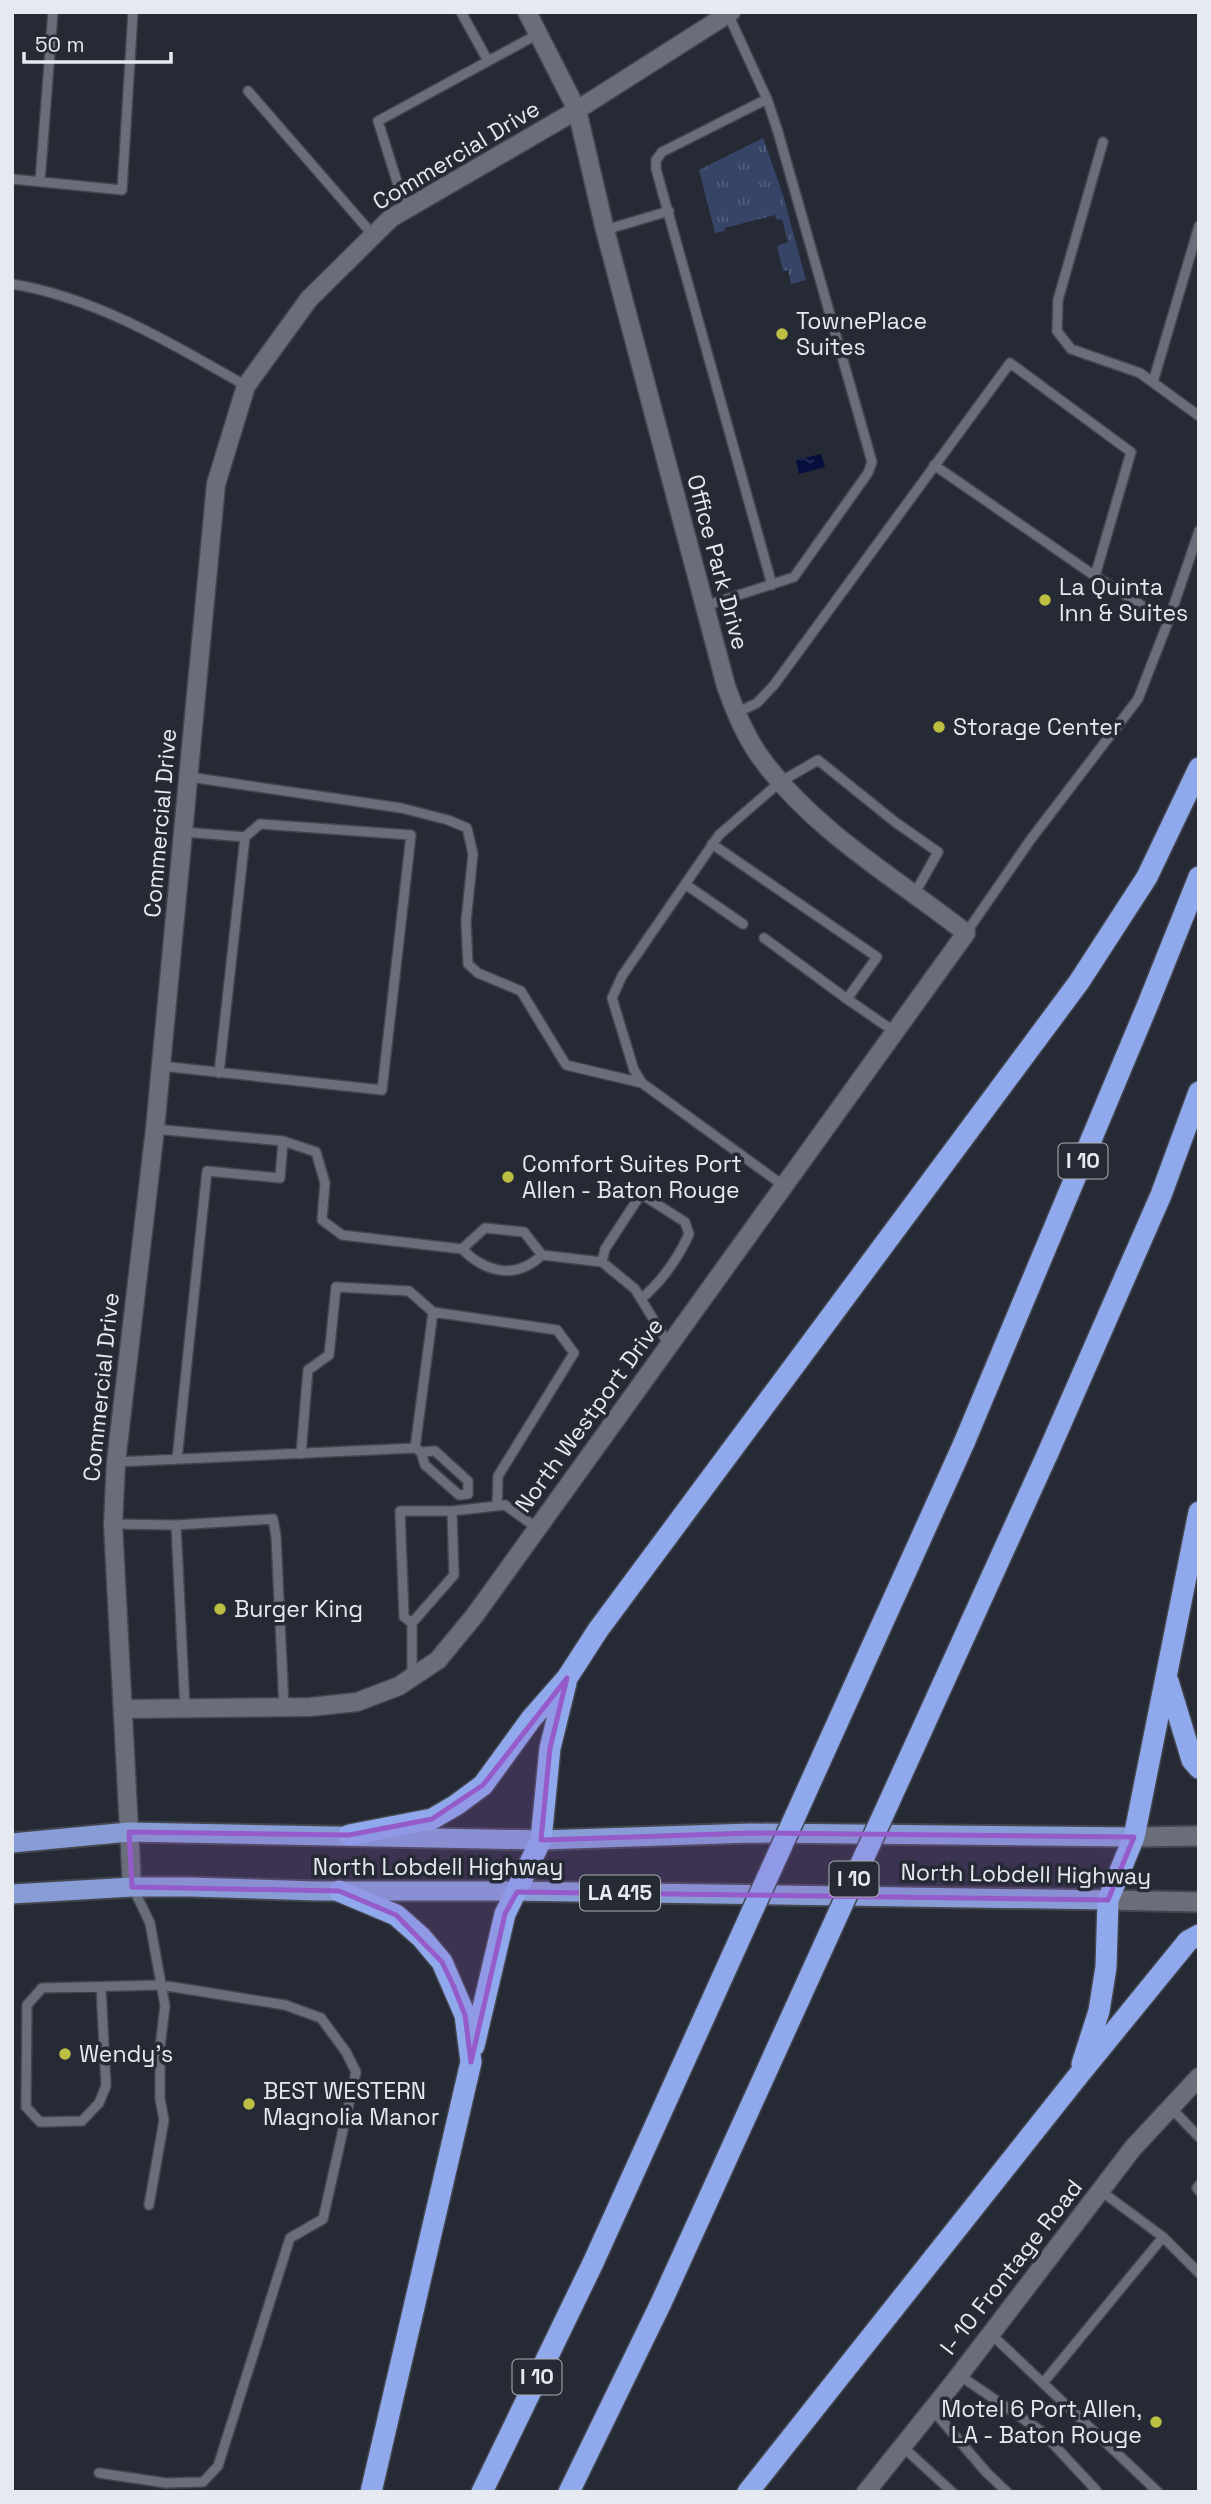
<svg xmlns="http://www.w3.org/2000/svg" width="1211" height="2504" font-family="'Space Grotesk',sans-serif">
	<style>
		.grass { fill: url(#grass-tufts) }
		.water { fill: url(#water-ripples) }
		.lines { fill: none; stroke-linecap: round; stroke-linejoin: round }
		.service-casing { stroke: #43464f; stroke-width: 12 }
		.minor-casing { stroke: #43464f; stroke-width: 21 }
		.tertiary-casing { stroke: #43464f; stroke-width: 23 }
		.trunk-casing { stroke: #43464f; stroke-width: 23 }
		.motorway-casing { stroke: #43464f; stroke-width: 24 }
		.service { stroke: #696e7a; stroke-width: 9 }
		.minor { stroke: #696e7a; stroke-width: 18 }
		.tertiary { stroke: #696e7a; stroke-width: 19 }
		.trunk { stroke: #889dd5; stroke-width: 19 }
		.motorway { stroke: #8fa9ec; stroke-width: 21 }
		.motorway-bridge-casing { stroke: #43464f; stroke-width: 24; stroke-linecap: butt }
		.motorway-bridge { stroke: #8fa9ec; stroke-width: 21 }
		.marked { fill: #965bcb; fill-opacity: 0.2; stroke: #965bcb; stroke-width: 5; stroke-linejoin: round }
		.poi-dot { fill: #bdbf43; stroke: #262a35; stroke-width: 2.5 }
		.labels { text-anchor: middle; stroke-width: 7; stroke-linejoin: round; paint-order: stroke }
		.shield { fill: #262a35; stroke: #acb0b8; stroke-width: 2 }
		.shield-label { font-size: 21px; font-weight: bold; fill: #e6e9f0 }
		.street-label { font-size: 23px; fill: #e6e9f0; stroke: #262a35 }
		.poi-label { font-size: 23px; fill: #e6e9f0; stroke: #262a35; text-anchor: start }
	</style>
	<defs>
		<pattern id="grass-tufts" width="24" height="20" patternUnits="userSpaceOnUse" patternTransform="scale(1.75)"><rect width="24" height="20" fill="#364468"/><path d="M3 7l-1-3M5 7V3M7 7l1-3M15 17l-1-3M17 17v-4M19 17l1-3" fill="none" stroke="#535f7e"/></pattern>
		<pattern id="water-ripples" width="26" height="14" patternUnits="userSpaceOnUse" patternTransform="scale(1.75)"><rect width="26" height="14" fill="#050e3c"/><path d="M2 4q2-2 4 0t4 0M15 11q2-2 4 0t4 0" fill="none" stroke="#293158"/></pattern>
	</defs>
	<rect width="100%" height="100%" fill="#262a35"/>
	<path class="grass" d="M 763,138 L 783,195 L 806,280 L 791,284 L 788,270 L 783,271 L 777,246 L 788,242 L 782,219 L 777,220 L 775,215 L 725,228 L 725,231 L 715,233 L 699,170 Z"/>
	<path class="water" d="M 821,454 L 825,467 L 799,474 L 796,460 Z"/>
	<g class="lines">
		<g class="service-casing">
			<path id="service" d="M 461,12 L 488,61
				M 248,91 L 373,235
				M 767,99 L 662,152 L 656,160 L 656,169 L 772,585
				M 1103,142 L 1058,300 L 1057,331 L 1071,349 L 1140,373 L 1199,416
				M 12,179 L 122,190 L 133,12
				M 40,181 L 53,12
				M 411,206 L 399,188 L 378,121 L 538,34
				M 605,230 L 669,211
				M 12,284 C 97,298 173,344 246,386
				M 1153,382 L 1199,226
				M 934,465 L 1095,576
				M 705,606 L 794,577 L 868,473 L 872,462 L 778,132 L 767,99 L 728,14
				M 736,713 L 757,703 L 774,685 L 1010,363 L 1131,452 L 1095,576 L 1168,622
				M 189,777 L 401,808 L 448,820 L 467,828 L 473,854 L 466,921 L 468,964 L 478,973 L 521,991 L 566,1065 L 642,1083
				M 712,844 L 877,957 L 847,999 L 895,1032
				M 685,884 L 743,924
				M 966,933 L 1031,839 L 1138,699 L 1168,622 L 1199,531
				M 764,938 L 847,999
				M 161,1066 L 382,1090 L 411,835 L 260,824 L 245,837 L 184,832
				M 219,1073 L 245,837
				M 155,1129 L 283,1141 L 316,1152 L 325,1183 L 322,1220 L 342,1235 L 462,1249 C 486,1273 516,1280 542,1255 L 602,1262 L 635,1289 L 669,1345
				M 784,1186 L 642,1083 L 634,1070 L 612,998 L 622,976 L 719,835 L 780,782 L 818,760 L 895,822 L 938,852 L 915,893
				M 462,1249 L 485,1228 L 524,1232 L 542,1255
				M 602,1262 L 605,1249 L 641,1194 L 685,1222 L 689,1234 C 678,1258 661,1282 641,1299
				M 415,1448 L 421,1452 L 425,1465 L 459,1495 L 468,1494 L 468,1481 L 435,1451 L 421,1452
				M 301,1454 L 308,1370 L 329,1355 L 336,1287 L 409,1291 L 433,1312
				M 177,1459 L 207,1171 L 280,1178 L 283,1141
				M 116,1462 L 415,1448 L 433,1312 L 557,1330 L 574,1353 L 498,1476 L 497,1506
				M 452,1511 L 454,1575 L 412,1623 L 404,1617 L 400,1511 L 452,1511 L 505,1505 L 537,1528
				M 113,1524 L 176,1525
				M 412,1676 L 412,1623
				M 185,1708 L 176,1525 L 273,1519 L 276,1536 L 284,1707
				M 133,1888 L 150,1923 L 165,2006 L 160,2047 L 160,2099 L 164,2120 L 149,2205
				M 1170,2107 L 1199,2137
				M 1199,2185 L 1197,2188 L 1199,2191
				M 1101,2191 L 1163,2237 L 1199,2273
				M 991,2334 L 1158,2492
				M 959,2375 L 1041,2431 L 1096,2490 L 1094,2492
				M 1043,2383 L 1163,2237
				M 932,2409 L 986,2472 L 1007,2492
				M 902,2446 L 952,2492
				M 99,2473 L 166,2483 L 203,2482 L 218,2466 L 290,2238 L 323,2219 L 356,2072 L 346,2052 L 321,2018 L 285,2005 L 161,1985 L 42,1988 L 27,2005 L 26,2107 L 40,2122 L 82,2121 L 99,2103 L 106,2086 L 101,1987"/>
		</g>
		<g class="minor-casing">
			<path id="minor" d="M 124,1709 L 310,1707 L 357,1702 L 399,1686 L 438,1660 L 475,1615 L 966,933 C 896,878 814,831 761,758 C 745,736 735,711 726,686 L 605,230 L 577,110 L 527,12
				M 132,1887 L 113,1524 L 116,1462 L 155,1129 L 216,484 L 246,386 L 309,299 L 391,218 L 577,110 L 731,12
				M 866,2492 L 954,2382 L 1133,2148 L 1199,2077"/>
		</g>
		<g class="tertiary-casing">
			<path id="tertiary" d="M 1134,1837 L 1199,1836
				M 1108,1900 L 1199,1902"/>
		</g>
		<g class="trunk-casing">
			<path id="trunk" d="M 12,1843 L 129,1832 L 541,1840 L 751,1833 L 1134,1837
				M 12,1894 L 132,1887 L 191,1887 L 317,1891 L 508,1891 L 1108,1900"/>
		</g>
		<g class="motorway-casing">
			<path id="motorway" d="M 964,1443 L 1148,1004 L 1199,877
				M 1047,1455 L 1161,1195 L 1199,1092
				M 1168,1681 L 1192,1760 L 1199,1768
				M 349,1835 L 432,1819 L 456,1805 L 483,1785 L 531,1719 L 567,1678 L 598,1630 L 1079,982 L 1147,877 L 1199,768
				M 339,1891 L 396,1915 L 421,1937 L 442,1962 L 465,2015 L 471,2062 L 371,2492
				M 474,2046 L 505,1914 L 541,1840 L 550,1748 L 566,1683
				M 1082,2064 L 1099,2011 L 1106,1967 L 1108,1900 L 1134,1837 L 1199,1512
				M 482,2492 L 593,2263
				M 569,2492 L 661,2303
				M 748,2492 L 1078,2076 L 1188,1941 L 1199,1935"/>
		</g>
		<use href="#service" class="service"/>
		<use href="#minor" class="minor"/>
		<use href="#tertiary" class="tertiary"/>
		<use href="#trunk" class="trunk"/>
		<use href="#motorway" class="motorway"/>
		<g class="motorway-bridge-casing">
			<path id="motorway-bridge" d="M 593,2263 L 964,1443
				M 661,2303 L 1047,1455"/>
		</g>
		<use href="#motorway-bridge" class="motorway-bridge"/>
	</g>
	<path class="marked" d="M 567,1678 L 550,1748 L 541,1840 L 751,1833 L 1134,1837 L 1108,1900 L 517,1892 L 505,1914 L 471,2062 L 465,2015 L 453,1985 L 442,1962 L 396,1915 L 339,1891 L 132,1887 L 129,1832 L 349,1835 L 432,1819 L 483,1785 Z"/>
	<g class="poi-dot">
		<circle cx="782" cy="334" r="7"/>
		<circle cx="1045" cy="600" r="7"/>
		<circle cx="939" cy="727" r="7"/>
		<circle cx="508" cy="1177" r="7"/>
		<circle cx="220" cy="1609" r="7"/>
		<circle cx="65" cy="2054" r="7"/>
		<circle cx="249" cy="2104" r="7"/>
		<circle cx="1156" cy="2422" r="7"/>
	</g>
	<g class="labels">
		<g class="shield">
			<rect x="1058.5" y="1143.5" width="49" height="35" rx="5"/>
			<rect x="829.5" y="1861.5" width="49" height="35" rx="5"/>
			<rect x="580" y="1875.5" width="80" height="35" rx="5"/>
			<rect x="512.5" y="2359.5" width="49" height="35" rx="5"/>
		</g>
		<g class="shield-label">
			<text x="1083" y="1168">I 10</text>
			<text x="854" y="1886">I 10</text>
			<text x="620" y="1900">LA 415</text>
			<text x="537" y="2384">I 10</text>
		</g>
		<g class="street-label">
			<text transform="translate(456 155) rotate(-31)" y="8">Commercial Drive</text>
			<text transform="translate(718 562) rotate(75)" y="8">Office Park Drive</text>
			<text transform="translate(160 823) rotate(-85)" y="8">Commercial Drive</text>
			<text transform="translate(101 1387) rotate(-84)" y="8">Commercial Drive</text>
			<text transform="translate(589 1415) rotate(-54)" y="8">North Westport Drive</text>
			<text x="438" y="1875">North Lobdell Highway</text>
			<text transform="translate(1026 1874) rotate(1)" y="8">North Lobdell Highway</text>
			<text transform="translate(1011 2267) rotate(-52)" y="8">I- 10 Frontage Road</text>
		</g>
		<g class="poi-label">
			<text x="796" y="329">TownePlace<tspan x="796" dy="26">Suites</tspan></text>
			<text x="1059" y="595">La Quinta<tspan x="1059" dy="26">Inn &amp; Suites</tspan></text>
			<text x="953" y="735">Storage Center</text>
			<text x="522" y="1172">Comfort Suites Port<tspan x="522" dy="26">Allen - Baton Rouge</tspan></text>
			<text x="234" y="1617">Burger King</text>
			<text x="79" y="2062">Wendy's</text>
			<text x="263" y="2099">BEST WESTERN<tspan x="263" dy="26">Magnolia Manor</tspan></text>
			<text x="1142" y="2417" text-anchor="end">Motel 6 Port Allen,<tspan x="1142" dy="26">LA - Baton Rouge</tspan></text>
		</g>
	</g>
	<rect width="1211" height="2504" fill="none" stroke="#e6e9f0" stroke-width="28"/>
	<path d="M24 52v10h147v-10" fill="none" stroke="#e6e9f0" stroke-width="3.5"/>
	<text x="35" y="52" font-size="21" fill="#e6e9f0" stroke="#262a35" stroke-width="5" paint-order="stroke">50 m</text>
</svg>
